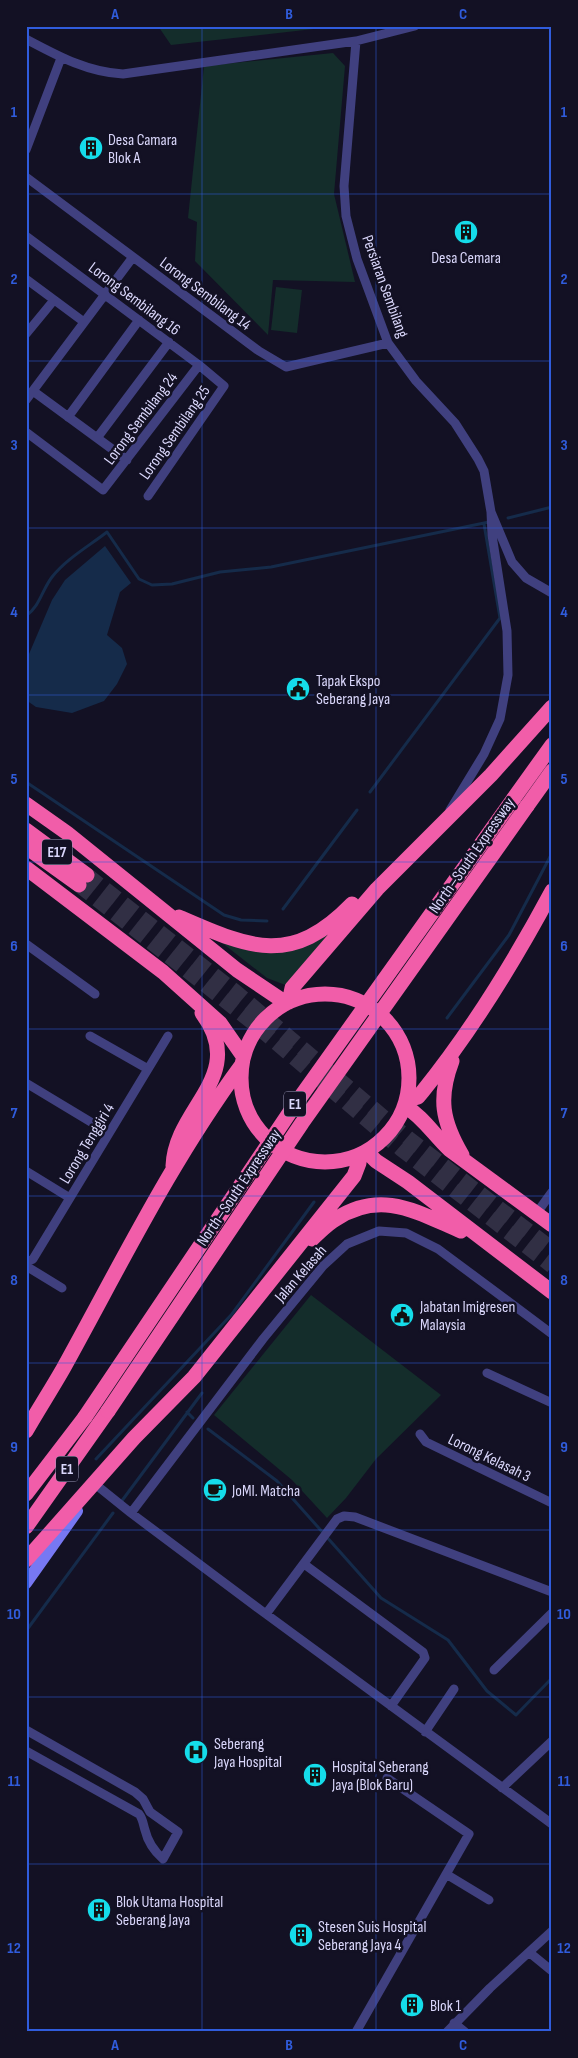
<svg xmlns="http://www.w3.org/2000/svg" width="578" height="2058" font-family="'Sofia Sans Condensed',sans-serif">
	<style>
		.green { fill: #142d2b }
		.water { fill: #152b4a }
		.lines { fill: none; stroke-linecap: round; stroke-linejoin: round }
		.stream { stroke: #152b4a; stroke-width: 3 }
		.highway-tunnel { stroke: #312f44; stroke-width: 15; stroke-dasharray: 15 8; stroke-linecap: butt }
		.street { stroke: #40407f; stroke-width: 9 }
		.secondary { stroke: #7778f3; stroke-width: 12 }
		.highway { stroke: #f15da9; stroke-width: 15 }
		.highway-bridge { stroke: #f15da9; stroke-width: 15 }
		.grid { fill: none; stroke: #305cdc; stroke-width: 1; stroke-opacity: 0.55 }
		.labels { text-anchor: middle; stroke-width: 5; stroke-linejoin: round; paint-order: stroke }
		.shield { fill: #131124; stroke: #9e9cba; stroke-width: 1 }
		.shield-label { font-size: 15px; font-weight: bold; fill: #dad7fb }
		.poi-label { font-size: 16px; fill: #dad7fb; stroke: #131124; text-anchor: start }
		.street-label { font-size: 16px; fill: #dad7fb; stroke: #131124 }
		.neatline { fill: none; stroke: #305cdc; stroke-width: 2 }
		.grid-label { font-size: 16px; text-anchor: middle; font-weight: bold; fill: #305cdc }
	</style>
	<rect width="100%" height="100%" fill="#131124"/>
	<path class="green" d="M 158,26 L 340,26 L 171,45 Z
		M 333,53 L 345,66 L 334,194 L 355,282 L 273,280 L 268,335 L 195,261 L 197,222 L 188,218 L 204,66 Z
		M 276,287 L 302,290 L 297,333 L 271,330 Z
		M 345,922 L 288,986 L 267,978 L 212,935 L 262,951 Z
		M 311,1295 L 441,1395 L 376,1459 L 346,1498 L 327,1518 L 292,1480 L 214,1415 Z"/>
	<path class="water" d="M 105,546 L 131,583 L 120,592 L 107,635 L 122,648 L 127,664 L 117,684 L 104,701 L 72,713 L 36,707 L 26,700 L 26,661 L 52,600 L 65,580 Z"/>
	<g class="lines">
		<path class="stream" d="M 508,518 L 552,507
			M 26,616 C 40,606 42,590 52,577 C 66,559 89,546 107,532 L 139,579 L 152,585 L 172,584 L 220,572 L 271,567 L 489,522
			M 26,782 L 224,915 L 241,920 L 267,921
			M 370,792 L 500,618 L 484,524
			M 283,909 L 357,810
			M 447,1018 L 509,935 L 552,853
			M 187,1412 L 193,1418
			M 208,1429 L 277,1481 L 381,1598 L 448,1640 L 487,1691 L 516,1715 L 552,1678
			M 96,1459 L 232,1314 L 314,1202
			M 121,1502 L 202,1393
			M 26,1631 L 113,1513"/>
		<path class="highway-tunnel" d="M 87,875 L 237,993 L 408,1138 L 552,1249
			M 79,885 L 252,1022 L 401,1149 L 552,1266"/>
		<path class="street" d="M 26,39 C 58,56 87,72 123,74 L 356,41 L 415,26
			M 356,41 L 344,186 L 346,216 L 357,259 L 388,343 L 416,381 L 455,423 L 478,459 L 484,471 L 491,512 L 492,535 L 507,631 L 508,675 L 500,719 L 484,754 L 450,810
			M 26,150 L 61,58
			M 26,177 L 259,351 L 286,367 L 388,343
			M 26,236 L 199,365 L 224,386 L 148,496
			M 26,279 L 84,322
			M 26,334 L 54,300
			M 33,391 L 127,460
			M 26,400 L 133,257
			M 68,417 L 139,320
			M 26,432 L 103,490 L 199,365
			M 97,438 L 169,342
			M 491,512 L 512,562 L 526,578 L 552,593
			M 26,944 L 95,994
			M 90,1036 L 148,1069
			M 26,1083 L 109,1133
			M 26,1171 L 70,1198
			M 536,1214 L 552,1192
			M 26,1262 L 33,1259 L 168,1036
			M 26,1266 L 62,1288
			M 487,1373 L 552,1403
			M 420,1434 L 426,1442 L 552,1503
			M 95,1484 L 131,1513 L 266,1614 L 552,1824
			M 131,1513 L 263,1339 L 323,1266 L 347,1244 L 379,1231 L 406,1233 L 438,1249 L 552,1334
			M 304,1564 L 423,1652 L 425,1658 L 391,1706
			M 266,1614 L 337,1519 L 344,1516 L 355,1517 L 552,1592
			M 494,1670 L 552,1613
			M 26,1730 L 135,1792 L 143,1799 L 150,1812 L 178,1832 L 163,1859 C 154,1851 148,1843 145,1830 C 143,1824 143,1819 139,1814 L 26,1751
			M 425,1732 L 454,1689
			M 502,1788 L 552,1741
			M 446,1874 L 489,1900
			M 530,1953 L 552,1971
			M 454,2023 L 465,2032
			M 356,2032 L 469,1834 L 387,1778
			M 447,2032 L 490,1988 L 552,1931"/>
		<path class="secondary" d="M 26,1583 L 77,1511"/>
		<path class="highway" d="M 514,798 L 552,745
			M 26,804 L 67,833 L 237,970 L 286,1003
			M 527,806 L 552,771
			M 26,830 L 87,875
			M 26,847 L 79,885
			M 26,868 L 163,972 L 220,1023 L 243,1056
			M 179,917 C 250,948 291,967 352,904
			M241 1078a84 84 0 1 1 168 0a84 84 0 1 1-168 0Z
			M 289,1002 L 292,988 L 377,889 L 491,775 L 552,707
			M 452,1061 C 438,1098 442,1121 462,1155
			M 407,1100 L 418,1097 L 423,1091 C 473,1029 514,962 552,891
			M 405,1106 C 423,1117 434,1135 450,1150 L 552,1225
			M 367,1152 L 376,1161 L 408,1182 L 552,1292
			M 173,1166 C 175,1107 249,1076 202,1013
			M 312,1239 C 320,1232 327,1224 336,1219 C 382,1189 418,1213 461,1231
			M 26,1431 C 38,1410 51,1390 63,1369 C 120,1266 171,1161 241,1066
			M 26,1494 L 85,1417
			M 26,1527 L 108,1411
			M 26,1560 L 134,1438 L 194,1377 L 354,1176 L 359,1163 L 359,1156"/>
		<path class="highway-bridge" d="M 108,1411 L 302,1123 L 527,806
			M 85,1417 L 294,1106 L 514,798"/>
	</g>
	<path class="grid" d="M 202,26 L 202,2032M 376,26 L 376,2032M 26,194 L 552,194M 26,361 L 552,361M 26,528 L 552,528M 26,695 L 552,695M 26,862 L 552,862M 26,1029 L 552,1029M 26,1196 L 552,1196M 26,1363 L 552,1363M 26,1530 L 552,1530M 26,1697 L 552,1697M 26,1864 L 552,1864"/>
	<defs>
		<g id="building-disc" transform="scale(1.25)"><circle r="9.5" fill="#15dcea" stroke="#131124"/><path d="M-4-6H4V6H1V3H-1V6H-4ZM-2.5-4.3h1.7v1.8h-1.7ZM.8-4.3h1.7v1.8H.8ZM-2.5-1h1.7V.8h-1.7ZM.8-1h1.7V.8H.8Z" fill="#111"/></g>
		<g id="civic-disc" transform="scale(1.25)"><circle r="9.5" fill="#15dcea" stroke="#131124"/><path d="M-.6-6.5H3V-4.5H.6V-3L4-1V1h2V6H-6V1h2V-1L-.6-3ZM-1.2 2.5V6h2.4V2.5Z" fill="#111"/></g>
		<g id="cafe-disc" transform="scale(1.25)"><circle r="9.5" fill="#15dcea" stroke="#131124"/><path d="M-5.5-4.5H6V0H3Q3 3.5 0 3.5H-2.5Q-5.5 3.5-5.5 0ZM3-3.2v2h1.7v-2ZM-6 4.5H4V6H-6Z" fill="#111"/></g>
		<g id="hospital-disc" transform="scale(1.25)"><circle r="9.5" fill="#15dcea" stroke="#131124"/><path d="M-5-5h3v3.5h4V-5h3V5h-3V1.5h-4V5h-3Z" fill="#111"/></g>
	</defs>
	<g fill-rule="evenodd">
		<use href="#building-disc" x="91" y="148"/>
		<use href="#building-disc" x="466" y="232"/>
		<use href="#civic-disc" x="298" y="689"/>
		<use href="#civic-disc" x="402" y="1315"/>
		<use href="#cafe-disc" x="215" y="1490"/>
		<use href="#hospital-disc" x="196" y="1752"/>
		<use href="#building-disc" x="315" y="1775"/>
		<use href="#building-disc" x="99" y="1910"/>
		<use href="#building-disc" x="301" y="1935"/>
		<use href="#building-disc" x="412" y="2005"/>
	</g>
	<g class="labels">
		<g class="shield">
			<rect x="42" y="839.5" width="30" height="25" rx="4"/>
			<rect x="284" y="1091.5" width="22" height="25" rx="4"/>
			<rect x="56" y="1456.5" width="22" height="25" rx="4"/>
		</g>
		<g class="shield-label">
			<text x="57" y="857">E17</text>
			<text x="295" y="1109">E1</text>
			<text x="67" y="1474">E1</text>
		</g>
		<g class="poi-label">
			<text x="108" y="145">Desa Camara<tspan x="108" dy="18">Blok A</tspan></text>
			<text x="466" y="263" text-anchor="middle">Desa Cemara</text>
			<text x="316" y="686">Tapak Ekspo<tspan x="316" dy="18">Seberang Jaya</tspan></text>
			<text x="420" y="1312">Jabatan Imigresen<tspan x="420" dy="18">Malaysia</tspan></text>
			<text x="232" y="1496">JoMI. Matcha</text>
			<text x="214" y="1749">Seberang<tspan x="214" dy="18">Jaya Hospital</tspan></text>
			<text x="332" y="1772">Hospital Seberang<tspan x="332" dy="18">Jaya (Blok Baru)</tspan></text>
			<text x="116" y="1907">Blok Utama Hospital<tspan x="116" dy="18">Seberang Jaya</tspan></text>
			<text x="318" y="1932">Stesen Suis Hospital<tspan x="318" dy="18">Seberang Jaya 4</tspan></text>
			<text x="430" y="2011">Blok 1</text>
		</g>
		<g class="street-label">
			<text transform="translate(386 286) rotate(70)" y="6">Persiaran Sembilang</text>
			<text transform="translate(206 293) rotate(37)" y="6">Lorong Sembilang 14</text>
			<text transform="translate(135 298) rotate(37)" y="6">Lorong Sembilang 16</text>
			<text transform="translate(140 418) rotate(-53)" y="6">Lorong Sembilang 24</text>
			<text transform="translate(174 432) rotate(-55)" y="6">Lorong Sembilang 25</text>
			<text transform="translate(471 855) rotate(-55)" y="6">North–South Expressway</text>
			<text transform="translate(86 1143) rotate(-59)" y="6">Lorong Tenggiri 4</text>
			<text transform="translate(238 1187) rotate(-56)" y="6">North–South Expressway</text>
			<text transform="translate(300 1273) rotate(-49)" y="6">Jalan Kelasah</text>
			<text transform="translate(490 1457) rotate(26)" y="6">Lorong Kelasah 3</text>
		</g>
	</g>
	<rect width="578" height="2058" fill="none" stroke="#131124" stroke-width="55"/>
	<rect x="28" y="28" width="522" height="2002" class="neatline"/>
	<g class="grid-label">
		<text x="115" y="19">A</text>
		<text x="289" y="19">B</text>
		<text x="463" y="19">C</text>
		<text x="14" y="117">1</text>
		<text x="564" y="117">1</text>
		<text x="14" y="284">2</text>
		<text x="564" y="284">2</text>
		<text x="14" y="450">3</text>
		<text x="564" y="450">3</text>
		<text x="14" y="617">4</text>
		<text x="564" y="617">4</text>
		<text x="14" y="784">5</text>
		<text x="564" y="784">5</text>
		<text x="14" y="951">6</text>
		<text x="564" y="951">6</text>
		<text x="14" y="1118">7</text>
		<text x="564" y="1118">7</text>
		<text x="14" y="1285">8</text>
		<text x="564" y="1285">8</text>
		<text x="14" y="1452">9</text>
		<text x="564" y="1452">9</text>
		<text x="14" y="1619">10</text>
		<text x="564" y="1619">10</text>
		<text x="14" y="1786">11</text>
		<text x="564" y="1786">11</text>
		<text x="14" y="1953">12</text>
		<text x="564" y="1953">12</text>
		<text x="115" y="2050">A</text>
		<text x="289" y="2050">B</text>
		<text x="463" y="2050">C</text>
	</g>
</svg>
